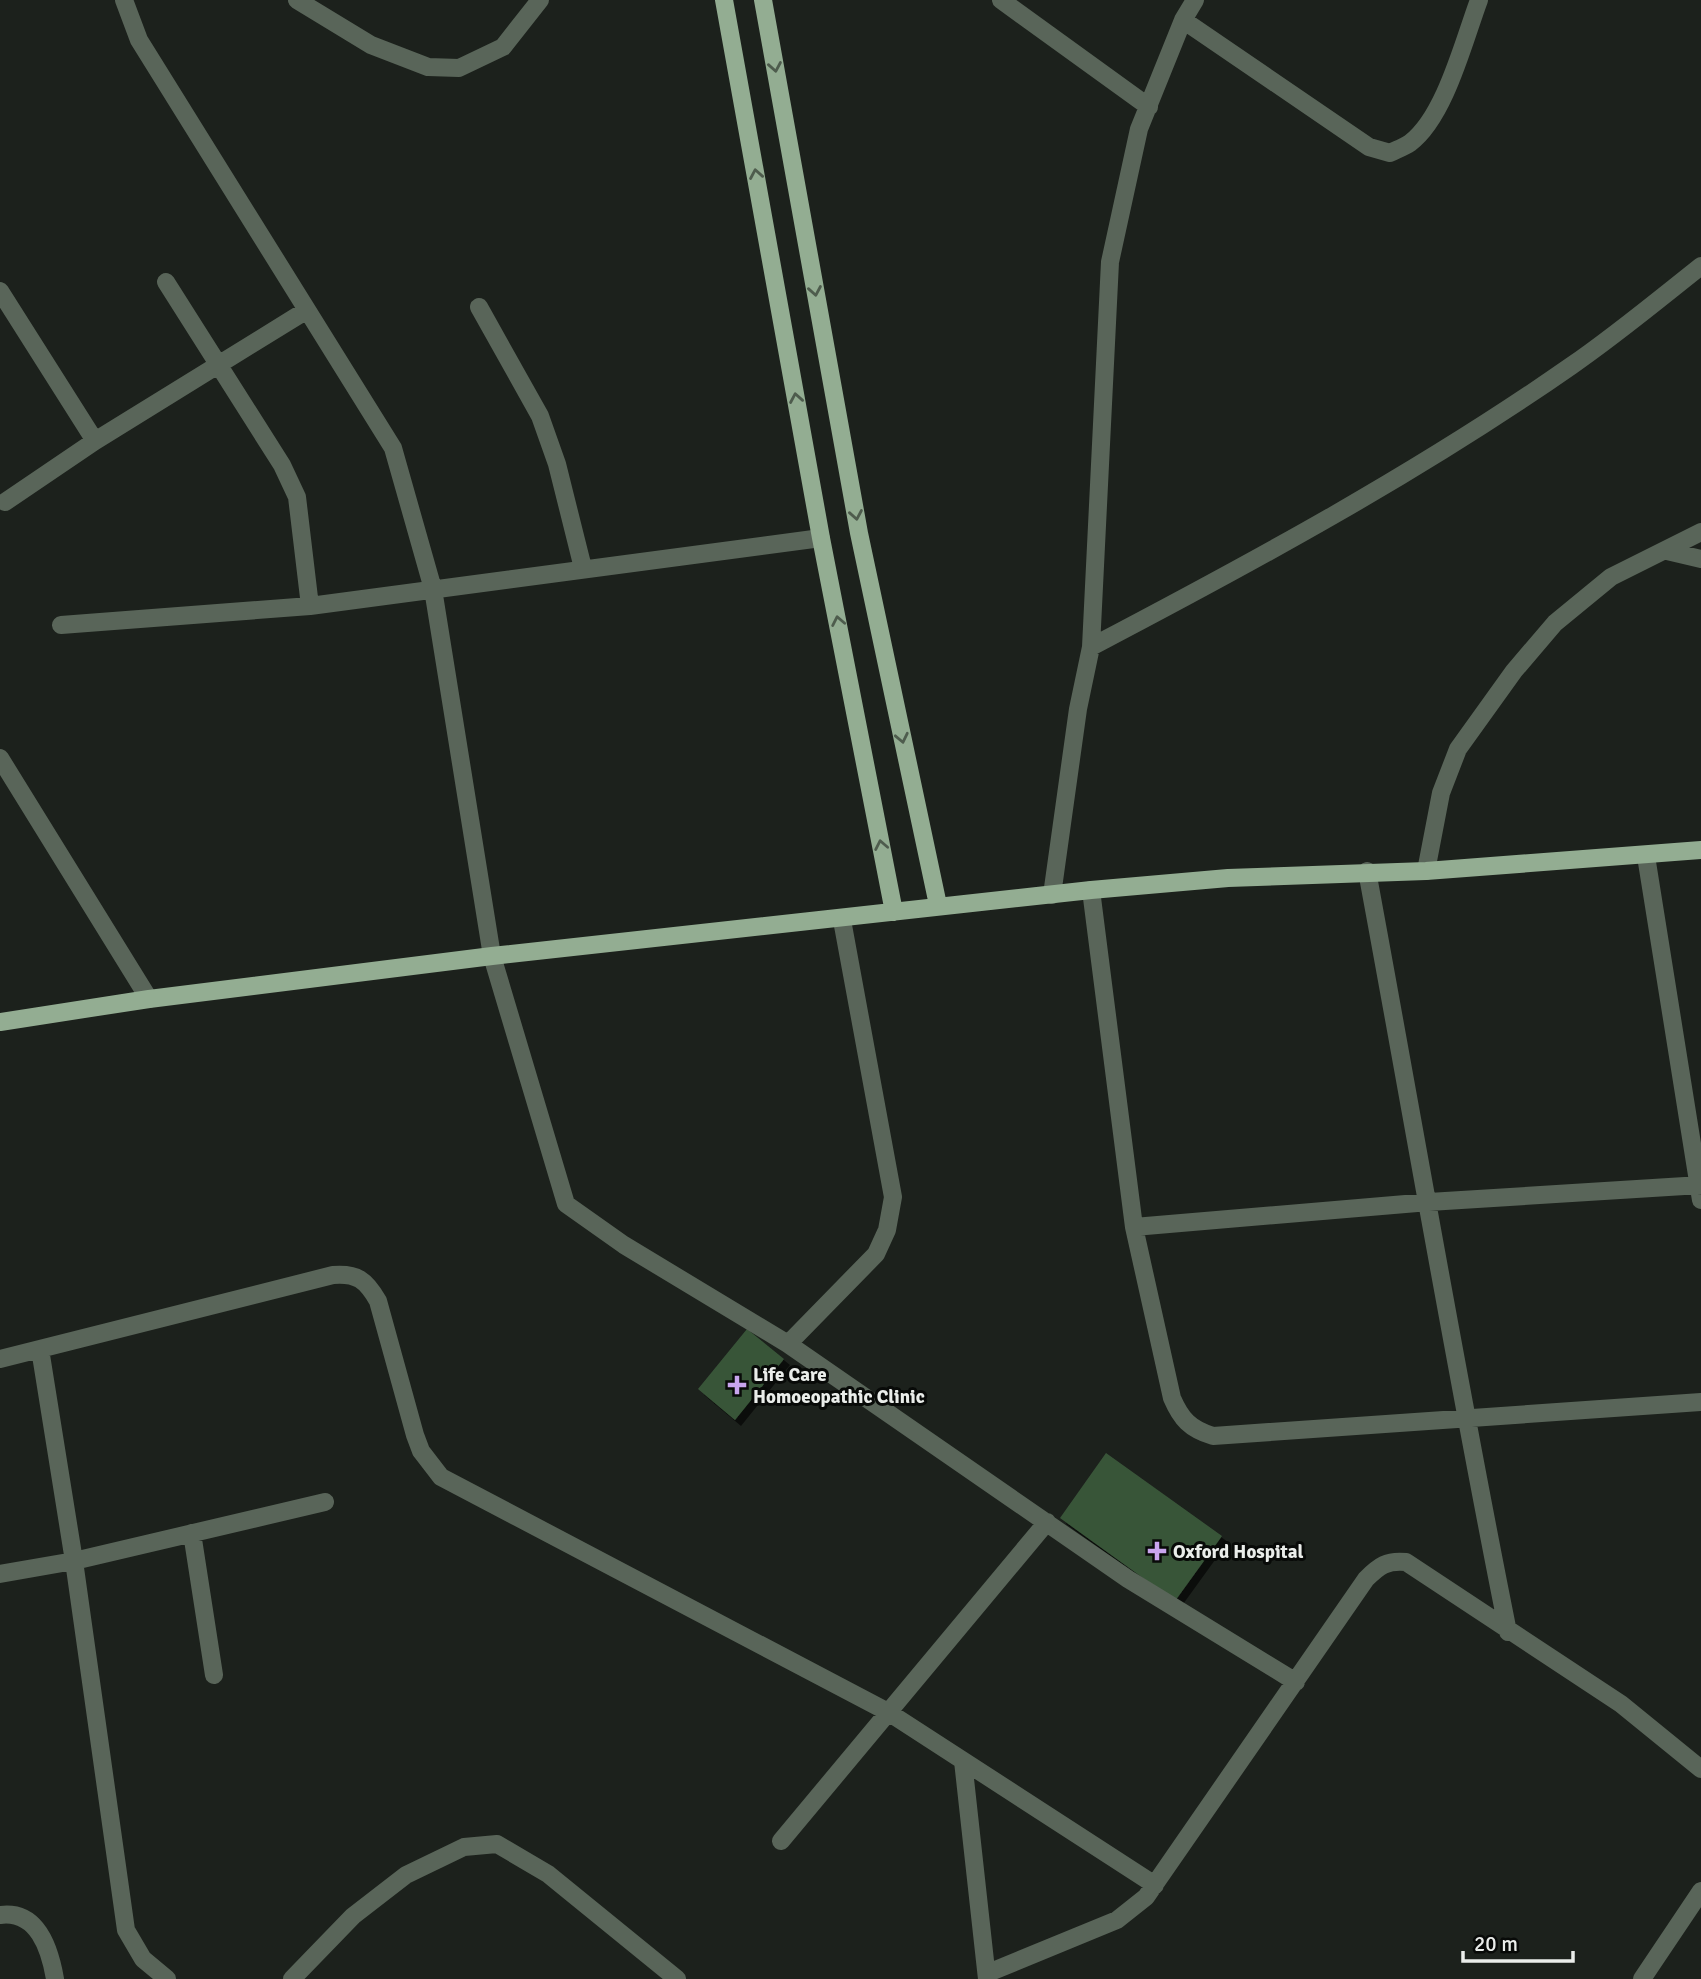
<svg xmlns="http://www.w3.org/2000/svg" width="1701" height="1979" font-family="Signika,sans-serif">
	<style>
		.building { fill: #395539; filter: url(#shadow) }
		.lines { fill: none; stroke-linecap: round; stroke-linejoin: round }
		.minor { stroke: #596559; stroke-width: 18 }
		.major { stroke: #93ad92; stroke-width: 18 }
		.oneway { stroke: #4e5c4d }
		.poi-dot { fill: #c9a5ee; stroke: #080a08; stroke-width: 2.5 }
		.labels { text-anchor: middle; stroke-width: 6; stroke-linejoin: round; paint-order: stroke }
		.poi-label { font-size: 19px; font-weight: bold; fill: #eaedea; stroke: #080a08; text-anchor: start }
	</style>
	<defs>
		<filter id="shadow"><feDropShadow dx="6" dy="6" stdDeviation="0" flood-color="#0009"/></filter>
	</defs>
	<rect width="100%" height="100%" fill="#1c211c"/>
	<path class="building" d="M 747,1329 L 784,1359 L 735,1420 L 698,1389 Z
		M 1106,1453 L 1222,1536 L 1175,1601 L 1060,1518 Z"/>
	<g class="lines">
		<path class="minor" d="M 124,0 L 139,40 L 393,448 L 433,589 L 492,956 L 566,1204 L 624,1245 L 788,1344 L 1128,1579 L 1296,1682
			M 297,0 L 371,45 L 428,67 L 459,68 L 503,47 L 540,0
			M 1001,0 L 1149,107
			M 1183,20 L 1369,147 L 1390,153 C 1396,150 1404,147 1410,143 C 1445,117 1464,40 1479,0
			M 166,282 L 282,465 L 297,497 L 310,606
			M 0,291 L 95,441
			M 479,307 L 540,416 L 557,464 L 583,568
			M 5,502 L 95,441 L 307,310
			M 1667,551 L 1701,559
			M 61,625 L 310,606 L 821,538
			M 1091,647 C 1255,561 1419,472 1571,366 C 1616,335 1658,300 1701,266
			M 0,758 L 149,999
			M 1646,856 L 1701,1200
			M 1367,871 C 1414,1125 1457,1379 1508,1632
			M 1426,871 L 1441,793 L 1458,749 L 1514,671 L 1555,623 L 1611,577 L 1701,532
			M 1091,890 L 1134,1227 L 1172,1398 C 1181,1419 1190,1429 1213,1436 L 1701,1402
			M 1052,895 L 1078,709 L 1091,647 L 1110,262 L 1139,129 L 1183,20 L 1195,0
			M 1134,1227 L 1429,1202 L 1701,1185
			M 788,1344 L 876,1254 L 887,1230 L 893,1197 L 842,920
			M 40,1349 L 74,1561 L 126,1930 L 143,1959 L 167,1979
			M 0,1359 L 333,1275 C 357,1273 366,1280 378,1301 L 415,1435 L 421,1451 L 441,1477 L 888,1712 L 1155,1885
			M 192,1533 L 214,1675
			M 0,1574 L 74,1561 L 325,1502
			M 963,1761 L 987,1979
			M 781,1841 L 1047,1522
			M 0,1915 C 38,1910 50,1950 55,1979
			M 988,1973 L 1117,1920 L 1146,1897 L 1366,1579 C 1379,1566 1387,1560 1406,1562 L 1621,1704 L 1701,1769
			M 292,1979 L 353,1916 L 406,1875 L 464,1847 L 497,1844 L 548,1874 L 677,1979
			M 1642,1979 L 1701,1891"/>
		<path class="major" d="M 724,0 L 821,538 L 894,912
			M 763,0 L 859,533 L 938,905
			M 0,1022 L 149,999 L 492,956 L 1091,890 L 1228,878 L 1426,871 L 1701,850"/>
	</g>
	<defs><path id="oneway-chevron" d="M-2-3.5L2.5 0L-2 3.5" fill="none" stroke-width="1.6" stroke-linecap="round" stroke-linejoin="round" transform="scale(1.75)"/></defs>
	<g class="oneway">
		<use href="#oneway-chevron" transform="translate(775 67) rotate(80)"/>
		<use href="#oneway-chevron" transform="translate(756 174) rotate(-100)"/>
		<use href="#oneway-chevron" transform="translate(815 291) rotate(80)"/>
		<use href="#oneway-chevron" transform="translate(796 398) rotate(-100)"/>
		<use href="#oneway-chevron" transform="translate(856 515) rotate(80)"/>
		<use href="#oneway-chevron" transform="translate(838 621) rotate(-101)"/>
		<use href="#oneway-chevron" transform="translate(902 738) rotate(78)"/>
		<use href="#oneway-chevron" transform="translate(881 845) rotate(-101)"/>
	</g>
	<g class="poi-dot">
		<path d="M733.5 1374.5h7v7h7v7h-7v7h-7v-7h-7v-7h7z"/>
		<path d="M1153.5 1540.5h7v7h7v7h-7v7h-7v-7h-7v-7h7z"/>
	</g>
	<g class="labels">
		<g class="poi-label">
			<text x="753" y="1381">Life Care<tspan x="753" dy="22">Homoeopathic Clinic</tspan></text>
			<text x="1173" y="1558">Oxford Hospital</text>
		</g>
	</g>
	<path d="M1463 1951v10h110v-10" fill="none" stroke="#eaedea" stroke-width="3.5"/>
	<text x="1474" y="1951" font-size="21" fill="#eaedea" stroke="#080a08" stroke-width="5" paint-order="stroke">20 m</text>
</svg>
